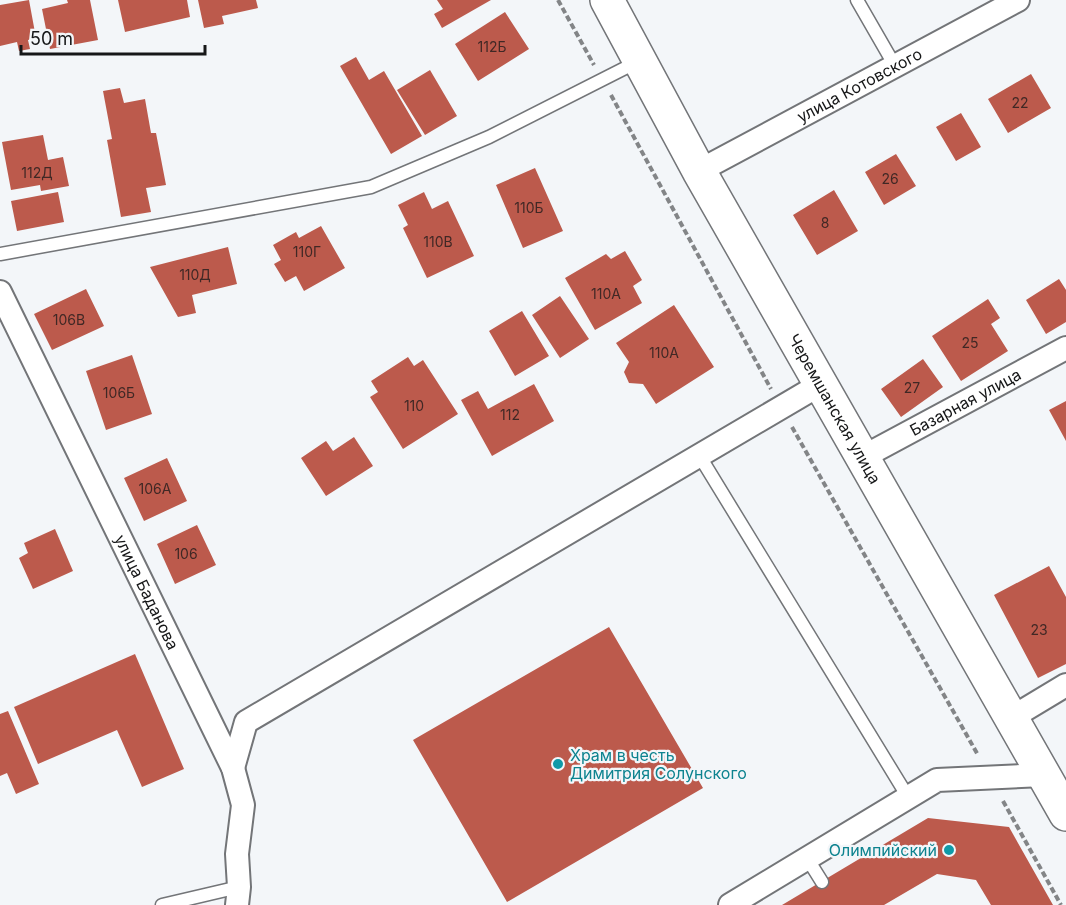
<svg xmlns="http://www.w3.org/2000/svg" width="1066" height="905" font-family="Inter,sans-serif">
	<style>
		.building { fill: #bc5a4c }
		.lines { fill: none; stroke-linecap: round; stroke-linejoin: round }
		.service-casing { stroke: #737578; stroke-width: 15 }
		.minor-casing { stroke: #737578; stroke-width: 26 }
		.secondary-casing { stroke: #737578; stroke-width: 36 }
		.path { stroke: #838587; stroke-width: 4; stroke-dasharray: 6 3; stroke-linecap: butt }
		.service { stroke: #fff; stroke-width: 12 }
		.minor { stroke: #fff; stroke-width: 22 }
		.secondary { stroke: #fff; stroke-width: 33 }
		.culture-dot { fill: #0f9aa8; stroke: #f3f6f9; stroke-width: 2 }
		.labels { text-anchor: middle; stroke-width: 4.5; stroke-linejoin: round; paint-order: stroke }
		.number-label { font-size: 14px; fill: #402825 }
		.street-label { font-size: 16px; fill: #161718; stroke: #f3f6f9 }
		.culture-label { font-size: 16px; fill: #0d838f; stroke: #f3f6f9; text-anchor: start }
	</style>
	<rect width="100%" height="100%" fill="#f3f6f9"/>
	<path class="building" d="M 29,0 L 36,38 L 28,40 L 30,49 L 19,51 L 17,42 L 0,46 L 0,5 Z
		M 67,0 L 90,0 L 98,40 L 50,49 L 42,9 L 68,3 Z
		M 118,0 L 187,0 L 190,17 L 125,32 Z
		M 198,0 L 256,0 L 258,8 L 222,16 L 224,24 L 204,28 Z
		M 437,0 L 491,0 L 442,28 L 434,14 L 443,9 Z
		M 505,12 L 529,49 L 478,81 L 455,44 Z
		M 356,57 L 369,80 L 384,71 L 422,136 L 391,154 L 340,66 Z
		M 430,70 L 457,116 L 425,135 L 397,90 Z
		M 1031,74 L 1051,108 L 1008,133 L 988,99 Z
		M 120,88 L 124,103 L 145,99 L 151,133 L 156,133 L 166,185 L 146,188 L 151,212 L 121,217 L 107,140 L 112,139 L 103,91 Z
		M 961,113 L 981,147 L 956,161 L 936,127 Z
		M 43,135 L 48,160 L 63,157 L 69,186 L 41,191 L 40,185 L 11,190 L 2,142 Z
		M 896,154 L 916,186 L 884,205 L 865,172 Z
		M 535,168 L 563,231 L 523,248 L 496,185 Z
		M 834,190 L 858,231 L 817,255 L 793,215 Z
		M 58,192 L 64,222 L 17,231 L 11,201 Z
		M 424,192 L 432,209 L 448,201 L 474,256 L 427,278 L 403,228 L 408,225 L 398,205 Z
		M 321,226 L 345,268 L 304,291 L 296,276 L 285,282 L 274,264 L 281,260 L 273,245 L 296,232 L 299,238 Z
		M 228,247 L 237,284 L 192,295 L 196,313 L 178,317 L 150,267 Z
		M 625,251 L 642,280 L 633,286 L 642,303 L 595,330 L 565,278 L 606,254 L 611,259 Z
		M 1059,279 L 1066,290 L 1066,322 L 1046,334 L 1026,300 Z
		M 86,289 L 104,326 L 52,350 L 34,314 Z
		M 560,296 L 589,339 L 560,358 L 532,315 Z
		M 988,299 L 1000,318 L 991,324 L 1008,351 L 961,381 L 932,336 Z
		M 674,305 L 714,367 L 656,404 L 643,384 L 629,383 L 624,372 L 629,362 L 616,343 Z
		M 522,311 L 549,356 L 515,376 L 489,331 Z
		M 132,355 L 152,414 L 106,430 L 86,371 Z
		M 408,357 L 414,366 L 423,360 L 458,414 L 403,449 L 370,397 L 378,392 L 371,381 Z
		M 923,359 L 943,387 L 901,417 L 881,389 Z
		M 534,384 L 554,421 L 492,456 L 461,400 L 478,391 L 488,409 Z
		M 1066,401 L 1066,441 L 1049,410 Z
		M 354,437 L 373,466 L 326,496 L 301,458 L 326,441 L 333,451 Z
		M 167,458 L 187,501 L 144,521 L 124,478 Z
		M 197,525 L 216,565 L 175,584 L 157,544 Z
		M 55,529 L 73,571 L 33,589 L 19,558 L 28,553 L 24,543 Z
		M 1049,566 L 1066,597 L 1066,664 L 1038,678 L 994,595 Z
		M 609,627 L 703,788 L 507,902 L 413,740 Z
		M 135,654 L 184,769 L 142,787 L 117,730 L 38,764 L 14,707 Z
		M 8,711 L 39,784 L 16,794 L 7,773 L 0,776 L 0,714 Z
		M 928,818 L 1009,827 L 1053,905 L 991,905 L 976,880 L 937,874 L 884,905 L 782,905 Z"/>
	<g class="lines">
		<g class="service-casing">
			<path id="service" d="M 857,0 L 895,66
				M 0,254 L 371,187 L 489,137 L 639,61
				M 699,455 L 908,797
				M 807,858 L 822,882
				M 162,905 L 239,887"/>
		</g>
		<g class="minor-casing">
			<g id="minor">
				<path id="s1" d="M 699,171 L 1018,0"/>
				<path id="s2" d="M 0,292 L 233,768 L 243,805 L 237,854 L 239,887 L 237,905"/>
				<path id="s3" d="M 863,457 L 1066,348"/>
				<path d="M 1011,718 L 1066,685"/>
				<path d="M 233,768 L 246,722 L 821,384"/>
				<path d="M 730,905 L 937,780 L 1043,775"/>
			</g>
		</g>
		<g class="secondary-casing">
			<g id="secondary">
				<path id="s4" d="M 607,0 L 699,171 L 1066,814"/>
			</g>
		</g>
		<path class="path" d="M 558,0 L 594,65
			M 611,95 L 771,389
			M 792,427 L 978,755
			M 1003,801 L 1061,905"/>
		<use href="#service" class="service"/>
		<use href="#minor" class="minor"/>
		<use href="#secondary" class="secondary"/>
	</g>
	<g class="culture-dot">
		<circle cx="558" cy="764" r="6"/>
		<circle cx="949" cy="850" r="6"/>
	</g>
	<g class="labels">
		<g class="number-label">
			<text x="492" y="52">112Б</text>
			<text x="1020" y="108">22</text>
			<text x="37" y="178">112Д</text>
			<text x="890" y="184">26</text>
			<text x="529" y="213">110Б</text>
			<text x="825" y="228">8</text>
			<text x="438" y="247">110В</text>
			<text x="307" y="257">110Г</text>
			<text x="195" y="280">110Д</text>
			<text x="606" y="299">110А</text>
			<text x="69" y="325">106В</text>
			<text x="970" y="348">25</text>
			<text x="664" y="358">110А</text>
			<text x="912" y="393">27</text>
			<text x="119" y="398">106Б</text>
			<text x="414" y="411">110</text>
			<text x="510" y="420">112</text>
			<text x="155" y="494">106А</text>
			<text x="186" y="559">106</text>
			<text x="1039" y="635">23</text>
		</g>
		<g class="street-label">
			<text dy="6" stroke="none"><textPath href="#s1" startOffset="182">улица Котовского</textPath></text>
			<text dy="6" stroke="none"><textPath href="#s3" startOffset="116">Базарная улица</textPath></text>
			<text dy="6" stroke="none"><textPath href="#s4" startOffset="468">Черемшанская улица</textPath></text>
			<text dy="6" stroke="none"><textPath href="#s2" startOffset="334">улица Баданова</textPath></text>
		</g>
		<g class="culture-label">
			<text x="570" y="761">Храм в честь<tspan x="570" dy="18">Димитрия Солунского</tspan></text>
			<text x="937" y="856" text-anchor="end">Олимпийский</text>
		</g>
	</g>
	<path d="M21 45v9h184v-9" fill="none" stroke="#161718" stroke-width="3"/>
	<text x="30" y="45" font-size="18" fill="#161718" stroke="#f3f6f9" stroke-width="4.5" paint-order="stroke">50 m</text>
</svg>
